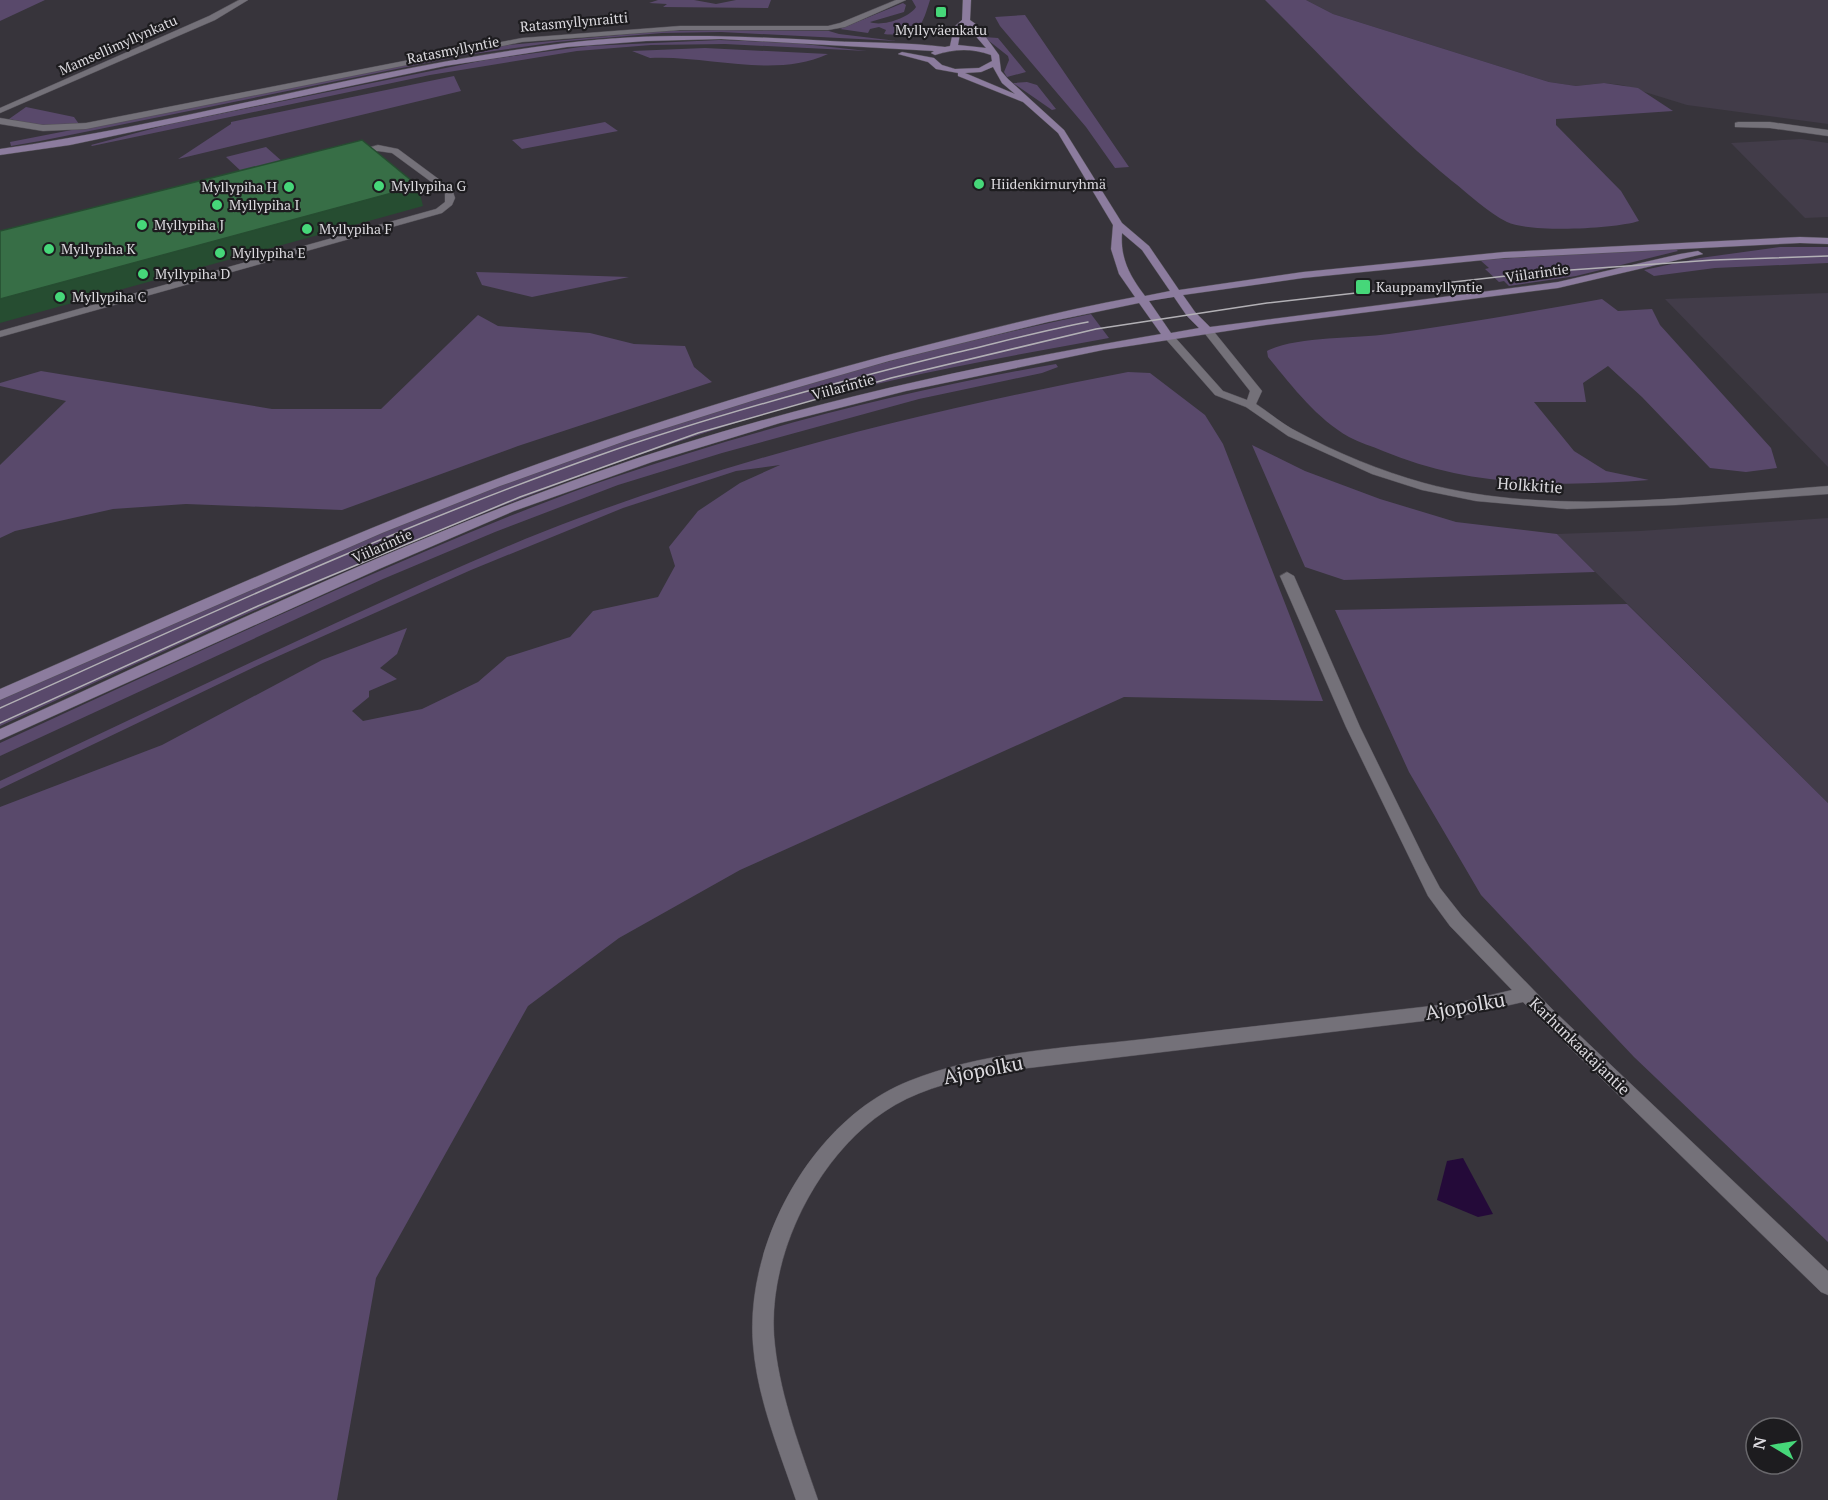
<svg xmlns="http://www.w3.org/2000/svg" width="1828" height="1500" font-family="'PT Serif',serif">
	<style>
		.built { fill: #423c49 }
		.green { fill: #59496b }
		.water { fill: #240a39 }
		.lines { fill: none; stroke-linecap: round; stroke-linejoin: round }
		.street-casing { stroke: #535057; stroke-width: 1 }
		.secondary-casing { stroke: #535057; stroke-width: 1 }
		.street { fill: #747179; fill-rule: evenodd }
		.secondary { fill: #8c7c9e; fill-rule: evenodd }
		.tram { stroke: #b2b0b5; stroke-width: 1.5 }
		.shaded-wall { fill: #264d31 }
		.building { fill: #376e46; stroke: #264d31; stroke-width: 1.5 }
		.poi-dot { fill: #46d779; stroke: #1d1c1f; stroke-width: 2 }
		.labels { text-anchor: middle; stroke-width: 4.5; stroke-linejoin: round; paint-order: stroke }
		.far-street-label { font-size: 14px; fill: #dcdadf; stroke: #1d1c1f }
		.far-poi-label { font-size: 14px; fill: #dcdadf; stroke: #1d1c1f; text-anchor: start }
		.street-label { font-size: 16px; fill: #dcdadf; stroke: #1d1c1f }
		.near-street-label { font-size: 20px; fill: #dcdadf; stroke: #1d1c1f }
	</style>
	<rect width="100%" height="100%" fill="#37343b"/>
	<path class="built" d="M 1306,0 L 1828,0 L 1828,124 L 1687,105 L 1622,85 L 1604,83 L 1576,86 L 1549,82 L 1333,14 Z
		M 1801,139 L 1828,143 L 1828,217 L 1805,218 L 1731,143 Z
		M 1828,293 L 1828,467 L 1665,299 Z
		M 1828,518 L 1828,803 L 1557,534 L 1640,531 Z"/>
	<path class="green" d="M 0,0 L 45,0 L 0,21 Z
		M 658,0 L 694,0 L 716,4 L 736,0 L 771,0 L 768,8 L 663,7 L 667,4 L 649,3 Z
		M 912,0 L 930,0 C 921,29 918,38 884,34 L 886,30 L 879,27 L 870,29 L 868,33 L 840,29 L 903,3 L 906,5 L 904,12 L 870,22 C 882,27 909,18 916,7 Z
		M 1265,0 L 1306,0 L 1333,14 L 1549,82 L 1576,86 L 1604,83 L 1638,88 L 1673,111 L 1556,119 L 1556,125 L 1621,191 L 1639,221 C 1614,229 1531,233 1507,222 C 1487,212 1470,195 1452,181 C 1386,127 1327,61 1265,0 Z
		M 1025,15 L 1129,167 L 1115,168 L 1086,127 L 1000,26 L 995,17 Z
		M 722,30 L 829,31 L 839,34 L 897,41 L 721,32 L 662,33 L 557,42 L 466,55 L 40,141 L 11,146 L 10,142 L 508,45 L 664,31 Z
		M 984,37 L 998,38 L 1026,72 L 1007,77 L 1004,72 L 1009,60 L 1008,56 Z
		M 719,40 L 795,43 L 867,51 L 725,44 L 651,45 L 577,51 L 430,75 L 92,146 L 91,145 L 170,124 L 485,60 L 588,46 Z
		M 705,48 L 828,54 C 774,79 708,55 650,58 L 632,51 Z
		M 454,76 L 461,91 L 178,159 L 231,124 L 231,122 Z
		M 1027,82 L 1037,85 L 1056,109 L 1052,110 L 1013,83 Z
		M 26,107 L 74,117 L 79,124 L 42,126 L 9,119 Z
		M 605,122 L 618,131 L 522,149 L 512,140 Z
		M 266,147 L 284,163 L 243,173 L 226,157 Z
		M 1780,247 L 1828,247 L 1828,263 L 1715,268 L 1654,276 L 1644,270 L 1700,258 Z
		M 1675,248 L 1678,251 L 1576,276 L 1509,286 L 1504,281 L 1499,282 L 1485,269 L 1489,268 L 1480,260 Z
		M 476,272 L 629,277 L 532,297 L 482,285 Z
		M 1602,299 L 1618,311 L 1652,309 L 1660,325 L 1771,448 L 1777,468 L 1746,472 L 1710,468 L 1642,397 L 1608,366 L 1583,383 L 1586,402 L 1534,402 L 1574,451 L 1606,471 L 1649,480 C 1558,487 1469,487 1383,451 C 1372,446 1360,443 1349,437 C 1316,418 1292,386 1268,357 L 1267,351 C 1296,336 1355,339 1389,334 C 1461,324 1531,312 1602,299 Z
		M 1091,314 L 1109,338 C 994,359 879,379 768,413 C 502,493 252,611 0,726 L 0,700 C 192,615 382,526 580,456 C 745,397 919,350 1091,314 Z
		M 478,315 L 498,326 L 590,333 L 634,344 L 685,346 L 694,367 L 712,382 L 518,446 L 342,510 L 186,504 L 113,509 L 15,531 L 0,538 L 0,465 L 66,401 L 0,386 L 0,383 L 41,371 L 272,409 L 381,409 Z
		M 1056,364 L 1058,367 L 1042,373 L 919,399 L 722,453 L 618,485 L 495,532 L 383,579 L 0,756 L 0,743 C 115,690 229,637 345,586 C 433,548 521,509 612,478 C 756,429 906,390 1056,364 Z
		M 1128,372 L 1150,373 L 1205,415 L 1223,444 L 1323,701 L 1124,697 L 740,870 L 619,938 L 528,1006 L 376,1278 L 337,1500 L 0,1500 L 0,807 L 162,745 L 322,660 L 407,628 L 397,654 L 380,668 L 397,679 L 369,691 L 369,697 L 352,711 L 363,721 L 422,709 L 478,682 L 507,657 L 570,637 L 593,611 L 658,597 L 675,566 L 669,547 L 698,511 L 740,483 L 780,465 L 736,471 L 623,508 L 471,570 L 263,663 L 0,789 L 0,781 C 117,726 233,670 351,616 C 426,582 501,547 579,518 C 757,452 941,408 1128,372 Z
		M 1252,445 L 1305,471 L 1380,499 L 1456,522 L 1557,534 L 1595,572 L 1344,580 L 1305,567 Z
		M 1627,604 L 1828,803 L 1828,1242 L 1634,1057 L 1481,895 L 1409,772 L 1335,610 Z"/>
	<path class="water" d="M 1463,1158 L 1493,1214 L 1478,1217 L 1437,1200 L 1447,1161 Z"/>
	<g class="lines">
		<g class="street-casing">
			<path id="street" d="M 239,0 L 248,0 L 215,20 L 0,113 L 0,108 L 209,16 Z
				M 896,0 L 906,0 L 845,27 L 828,30 L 680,30 L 522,42 L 86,129 L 43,131 L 0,124 L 0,118 L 43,125 L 86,123 L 522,38 L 680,26 L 828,26 L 840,23 Z
				M 1738,122 L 1770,122 L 1828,130 L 1828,136 L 1770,128 L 1735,127 L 1735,123 Z
				M 378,145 L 398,149 L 452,189 L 455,198 L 452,205 L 442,213 L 0,337 L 0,331 L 436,209 L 445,202 L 445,192 L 392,153 L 378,151 L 354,156 L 350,153 Z
				M 1207,327 L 1211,328 L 1262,391 L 1256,404 C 1270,413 1283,425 1298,432 C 1337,453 1381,471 1424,483 C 1550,517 1699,496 1828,486 L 1828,494 L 1676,505 L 1567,509 L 1476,501 L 1422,490 L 1372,474 L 1288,436 L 1246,407 L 1215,395 L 1163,336 L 1164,334 L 1172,334 L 1223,391 L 1247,400 L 1250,391 L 1202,330 Z
				M 1287,572 L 1294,576 L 1360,727 L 1425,860 L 1440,888 L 1462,916 L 1552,1009 L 1828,1271 L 1828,1295 L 1821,1292 L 1523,1002 L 1457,1017 L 995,1072 C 961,1080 926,1087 895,1105 C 819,1149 764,1258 775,1346 C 781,1399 801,1450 818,1500 L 796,1500 C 779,1450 757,1398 753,1344 C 745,1242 813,1119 909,1081 C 984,1051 1066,1048 1145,1039 C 1249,1027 1353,1015 1457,1003 L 1512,990 L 1450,926 L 1428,896 L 1346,727 L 1280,576 Z"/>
		</g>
		<g class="secondary-casing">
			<path id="secondary" d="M 963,0 L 971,0 L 970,20 L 977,25 L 999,55 L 1001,71 L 1008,79 L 1064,130 L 1122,223 L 1149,246 L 1179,290 L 1303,272 L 1504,252 L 1800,237 L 1828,238 L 1828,244 L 1800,243 L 1504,258 L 1303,278 L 1183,295 L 1195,312 L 1210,327 L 1558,282 L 1680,254 L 1698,251 L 1703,254 L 1558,288 L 1266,325 L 1103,350 L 906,391 L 780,423 L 652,462 L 514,511 L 379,569 L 0,740 L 0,729 C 197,640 393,544 597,472 C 780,408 970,366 1161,334 L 1139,303 L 1048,322 L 889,361 L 758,399 L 628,440 L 500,486 L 382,533 L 0,700 L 0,689 C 124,635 247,579 372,528 C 551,454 735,394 923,346 C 993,328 1064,310 1135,297 L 1119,274 L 1111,249 L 1113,225 L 1058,133 L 1023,102 L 958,76 L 958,73 L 936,69 L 928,62 L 898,54 L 902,52 L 934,58 L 942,65 L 955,69 L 979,68 L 992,61 L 991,55 C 971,48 955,49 935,55 L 931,53 L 934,51 L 721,39 L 646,41 L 567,47 L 445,66 L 70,145 L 0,155 L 0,149 C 190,122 375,66 566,43 C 654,32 742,36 830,41 C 868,43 907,42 945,47 L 950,46 L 954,27 L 962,20 ZM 966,25 L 986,48 L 958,45 L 961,28 ZM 993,67 L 1002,83 L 1015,94 L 965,73 L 981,72 ZM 1122,233 L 1142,250 L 1170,291 L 1145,296 C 1130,276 1120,259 1122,233 ZM 1174,297 L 1187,316 L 1199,328 L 1171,333 L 1149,301 Z"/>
		</g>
		<use href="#street" class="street"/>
		<use href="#secondary" class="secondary"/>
		<path class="tram" d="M 0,708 C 198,619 395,527 600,455 C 714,415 829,384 946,355 C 994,344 1040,331 1088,322
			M 0,723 L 258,606 L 520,497 L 698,433 L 891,378 L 1096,329 L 1267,303 L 1542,272 L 1713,260 L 1828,256"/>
	</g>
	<path class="shaded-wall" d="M 418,186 L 423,206 L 0,323 L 0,299 Z"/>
	<path class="building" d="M 362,140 L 418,186 L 0,299 L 0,231 Z"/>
	<g class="poi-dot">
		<rect x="935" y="6" width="12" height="12" rx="3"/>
		<circle cx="979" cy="184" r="6"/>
		<circle cx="379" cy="186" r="6"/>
		<circle cx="289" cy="187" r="6"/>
		<circle cx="217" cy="205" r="6"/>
		<circle cx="142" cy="225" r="6"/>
		<circle cx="307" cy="229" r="6"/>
		<circle cx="49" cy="249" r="6"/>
		<circle cx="220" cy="253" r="6"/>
		<circle cx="143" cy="274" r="6"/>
		<rect x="1355" y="279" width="16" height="16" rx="3"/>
		<circle cx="60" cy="297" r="6"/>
	</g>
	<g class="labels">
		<g class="far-street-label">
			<text transform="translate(574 22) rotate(-5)" y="5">Ratasmyllynraitti</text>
			<text transform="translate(118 45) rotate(-24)" y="5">Mamsellimyllynkatu</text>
			<text transform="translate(453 50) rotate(-11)" y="5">Ratasmyllyntie</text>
			<text transform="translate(1537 273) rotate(-8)" y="5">Viilarintie</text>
			<text transform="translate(843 387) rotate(-15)" y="5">Viilarintie</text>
			<text transform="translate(382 546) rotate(-24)" y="5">Viilarintie</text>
		</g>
		<g class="far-poi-label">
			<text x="941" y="35" text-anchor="middle">Myllyväenkatu</text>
			<text x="991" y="189">Hiidenkirnuryhmä</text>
			<text x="391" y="191">Myllypiha G</text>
			<text x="277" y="192" text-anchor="end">Myllypiha H</text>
			<text x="229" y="210">Myllypiha I</text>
			<text x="154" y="230">Myllypiha J</text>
			<text x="319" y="234">Myllypiha F</text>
			<text x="61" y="254">Myllypiha K</text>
			<text x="232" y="258">Myllypiha E</text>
			<text x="155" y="279">Myllypiha D</text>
			<text x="1376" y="292">Kauppamyllyntie</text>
			<text x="72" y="302">Myllypiha C</text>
		</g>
		<g class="street-label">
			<text transform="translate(1530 485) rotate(4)" y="6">Holkkitie</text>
			<text transform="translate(1580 1046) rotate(44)" y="6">Karhunkaatajantie</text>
		</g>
		<g class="near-street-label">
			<text transform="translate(1465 1006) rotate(-10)" y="7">Ajopolku</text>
			<text transform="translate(983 1070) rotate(-11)" y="7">Ajopolku</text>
		</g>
	</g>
	<g transform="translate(1774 1446) rotate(281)"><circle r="28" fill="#1d1c1f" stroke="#69686c" stroke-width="1.5"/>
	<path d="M0-4.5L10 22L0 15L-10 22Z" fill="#46d779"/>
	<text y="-9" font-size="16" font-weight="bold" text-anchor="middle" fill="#dcdadf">N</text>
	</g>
</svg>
